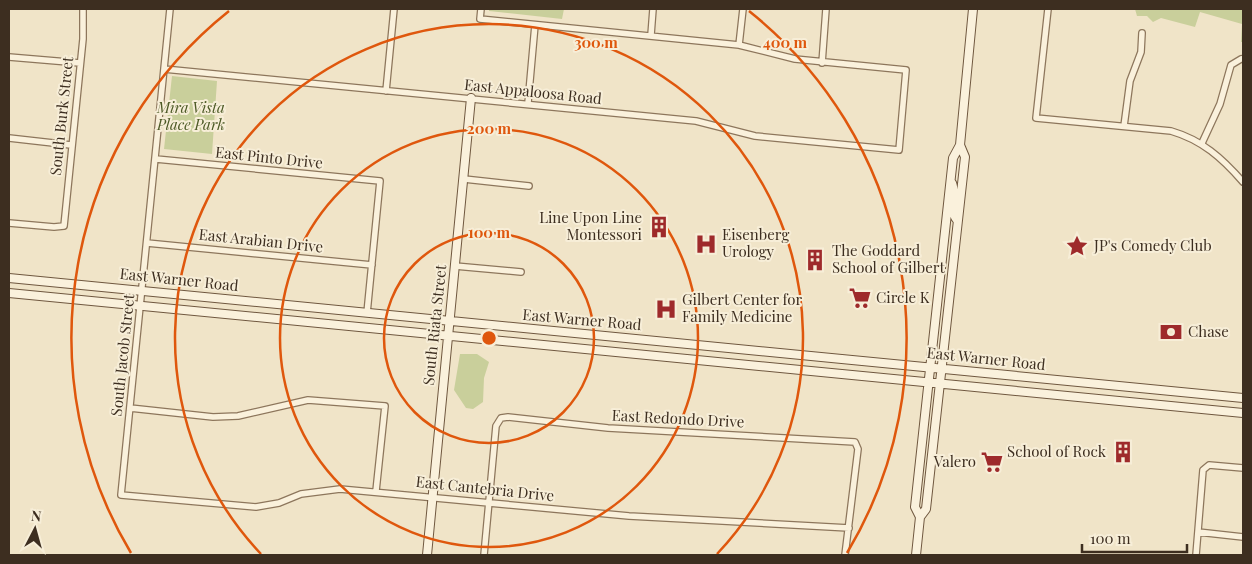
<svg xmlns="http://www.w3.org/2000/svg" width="1252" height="564" font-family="'Playfair Display',serif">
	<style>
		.green { fill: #c9cf9b }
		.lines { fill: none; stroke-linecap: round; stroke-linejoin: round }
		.street-casing { stroke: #8d765c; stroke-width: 8 }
		.secondary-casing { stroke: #6f573f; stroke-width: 10 }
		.street { stroke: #faf1dc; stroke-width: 5.5 }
		.secondary { stroke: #faf1dc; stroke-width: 8 }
		.ring { fill: none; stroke: #df570d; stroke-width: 2.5 }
		.labels { text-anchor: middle; stroke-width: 4; stroke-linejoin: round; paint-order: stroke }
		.street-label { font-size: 15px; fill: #3d2e20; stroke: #f7eed8 }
		.park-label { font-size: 15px; font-style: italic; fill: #4d5a26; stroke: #f7eed8 }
		.poi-label { font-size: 15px; fill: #3d2e20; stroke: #f7eed8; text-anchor: start }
		.centre { fill: #df570d; stroke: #f7eed8; stroke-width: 2.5 }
		.ring-label { font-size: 15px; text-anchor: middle; font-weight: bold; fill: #df570d; stroke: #f7eed8; stroke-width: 4; stroke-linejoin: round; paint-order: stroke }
	</style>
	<rect width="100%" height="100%" fill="#f0e4c8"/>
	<path class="green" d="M 489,9 L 564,9 L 562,19 L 489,11 Z
		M 1135,9 L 1243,9 L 1243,42 L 1241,42 L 1242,24 L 1200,12 L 1195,27 L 1161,18 L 1153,22 L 1147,16 L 1137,16 Z
		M 172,76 L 217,81 L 212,154 L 164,149 Z
		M 460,354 L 477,354 L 489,362 L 484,378 L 483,402 L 473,409 L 466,408 L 454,390 Z"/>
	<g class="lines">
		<g class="street-casing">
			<path id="street" d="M 170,9 L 121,495 L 256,507 L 279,503 L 301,494 L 340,489 L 629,516 L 849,528
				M 1048,9 L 1036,118 L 1171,131 C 1202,140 1222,158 1243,182
				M 651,35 L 653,9
				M 739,45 L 743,9
				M 9,57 L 80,63
				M 822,63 L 826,9
				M 164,69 L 696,121 L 755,136 L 899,150 L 906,70 L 795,59 L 739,45 L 480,19 L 481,9
				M 386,91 L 394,9
				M 528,103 L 535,25
				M 1124,126 L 1130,81 L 1141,52 L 1142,33
				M 9,138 L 71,145
				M 1202,143 L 1220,104 L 1231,65 L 1241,59
				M 156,159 L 380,181 L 367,313
				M 464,179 L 529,186
				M 9,223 L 54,227 L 64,226 L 83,39 L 83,9
				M 147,243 L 372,265
				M 455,266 L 521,272
				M 130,408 L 213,417 L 238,416 L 308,400 L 385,406 L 376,491
				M 1198,532 L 1243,537
				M 484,555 L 496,426 L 501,418 L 508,417 L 608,428 L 855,442 L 858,449 L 845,555
				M 1196,555 L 1203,470 L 1209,465 L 1243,468"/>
		</g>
		<g class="secondary-casing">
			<path id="secondary" d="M 952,183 C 957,195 949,211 957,220
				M 9,278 L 1243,398
				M 9,293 L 1243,413
				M 920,517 L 915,507 L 953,158 L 960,145 L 973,9
				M 427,555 L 471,98
				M 916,555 L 920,517 L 926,509 L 965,157 L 960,145"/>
		</g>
		<use href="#street" class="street"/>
		<use href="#secondary" class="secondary"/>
	</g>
	<g class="ring">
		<circle cx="489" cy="338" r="105"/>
		<circle cx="489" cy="338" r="209"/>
		<path d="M261 554A314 314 0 1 1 717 554"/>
		<path d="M131 553A418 418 0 0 1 229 11M749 11A418 418 0 0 1 847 553"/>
	</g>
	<defs>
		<g id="building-bare" transform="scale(1.725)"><path d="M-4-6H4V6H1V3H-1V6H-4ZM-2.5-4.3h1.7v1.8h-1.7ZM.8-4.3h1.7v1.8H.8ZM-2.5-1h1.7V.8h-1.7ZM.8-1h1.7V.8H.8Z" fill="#9e2a2b" stroke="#f7eed8" stroke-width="2.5" paint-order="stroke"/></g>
		<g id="hospital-bare" transform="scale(1.725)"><path d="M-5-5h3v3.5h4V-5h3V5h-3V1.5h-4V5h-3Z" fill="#9e2a2b" stroke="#f7eed8" stroke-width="2.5" paint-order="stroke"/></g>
		<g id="sight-bare" transform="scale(1.725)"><path d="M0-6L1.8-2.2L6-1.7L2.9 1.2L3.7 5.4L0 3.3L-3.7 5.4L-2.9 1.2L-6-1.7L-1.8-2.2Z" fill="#9e2a2b" stroke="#f7eed8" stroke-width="2.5" paint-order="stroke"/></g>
		<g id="supermarket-bare" transform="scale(1.725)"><path d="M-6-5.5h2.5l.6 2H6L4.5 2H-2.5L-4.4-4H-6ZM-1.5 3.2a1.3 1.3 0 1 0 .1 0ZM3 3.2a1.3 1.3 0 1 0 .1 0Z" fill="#9e2a2b" stroke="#f7eed8" stroke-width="2.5" paint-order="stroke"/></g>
		<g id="bank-bare" transform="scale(1.725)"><path d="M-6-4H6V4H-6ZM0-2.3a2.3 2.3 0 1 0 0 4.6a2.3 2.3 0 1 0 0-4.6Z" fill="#9e2a2b" stroke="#f7eed8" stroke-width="2.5" paint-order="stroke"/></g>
	</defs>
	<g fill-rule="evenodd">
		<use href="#building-bare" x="659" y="227"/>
		<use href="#hospital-bare" x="706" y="244"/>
		<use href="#sight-bare" x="1077" y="246"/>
		<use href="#building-bare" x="815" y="260"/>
		<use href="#supermarket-bare" x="860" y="298"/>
		<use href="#hospital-bare" x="666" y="309"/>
		<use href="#bank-bare" x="1171" y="332"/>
		<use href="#building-bare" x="1123" y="452"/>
		<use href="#supermarket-bare" x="992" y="462"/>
	</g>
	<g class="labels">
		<g class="street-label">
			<text transform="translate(533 92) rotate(6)" y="5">East Appaloosa Road</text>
			<text transform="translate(62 116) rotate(-84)" y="5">South Burk Street</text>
			<text transform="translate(269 158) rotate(6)" y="5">East Pinto Drive</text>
			<text transform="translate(261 241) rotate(6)" y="5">East Arabian Drive</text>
			<text transform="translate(179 280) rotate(6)" y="5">East Warner Road</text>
			<text transform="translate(582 320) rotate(5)" y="5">East Warner Road</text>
			<text transform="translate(435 325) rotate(-84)" y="5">South Riata Street</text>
			<text transform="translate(123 355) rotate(-84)" y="5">South Jacob Street</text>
			<text transform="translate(986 359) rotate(6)" y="5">East Warner Road</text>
			<text transform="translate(678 419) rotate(3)" y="5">East Redondo Drive</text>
			<text transform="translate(485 489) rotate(6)" y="5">East Cantebria Drive</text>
		</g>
		<g class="park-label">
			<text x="191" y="113">Mira Vista<tspan x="191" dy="17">Place Park</tspan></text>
		</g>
		<g class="poi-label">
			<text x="642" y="223" text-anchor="end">Line Upon Line<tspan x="642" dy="17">Montessori</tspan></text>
			<text x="722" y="240">Eisenberg<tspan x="722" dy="17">Urology</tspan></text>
			<text x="1094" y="251">JP's Comedy Club</text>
			<text x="832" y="256">The Goddard<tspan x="832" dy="17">School of Gilbert</tspan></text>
			<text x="876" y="303">Circle K</text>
			<text x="682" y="305">Gilbert Center for<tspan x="682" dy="17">Family Medicine</tspan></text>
			<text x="1188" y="337">Chase</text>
			<text x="1106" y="457" text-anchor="end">School of Rock</text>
			<text x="976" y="467" text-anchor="end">Valero</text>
		</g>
	</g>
	<circle cx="489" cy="338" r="8" class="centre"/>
	<g class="ring-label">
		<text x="785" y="48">400 m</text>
		<text x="596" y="48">300 m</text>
		<text x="489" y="134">200 m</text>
		<text x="489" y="238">100 m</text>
	</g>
	<rect width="1252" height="564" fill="none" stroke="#3d2e20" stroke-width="20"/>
	<g transform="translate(35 529) rotate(6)" stroke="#f7eed8" stroke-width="4" paint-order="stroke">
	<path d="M0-4L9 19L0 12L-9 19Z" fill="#3d2e20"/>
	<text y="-8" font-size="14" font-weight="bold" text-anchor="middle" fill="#3d2e20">N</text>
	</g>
	<path d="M1082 544v8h105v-8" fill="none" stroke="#3d2e20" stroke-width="2.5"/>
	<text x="1090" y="544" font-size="15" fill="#3d2e20" stroke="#f7eed8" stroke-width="4" paint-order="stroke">100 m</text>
</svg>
